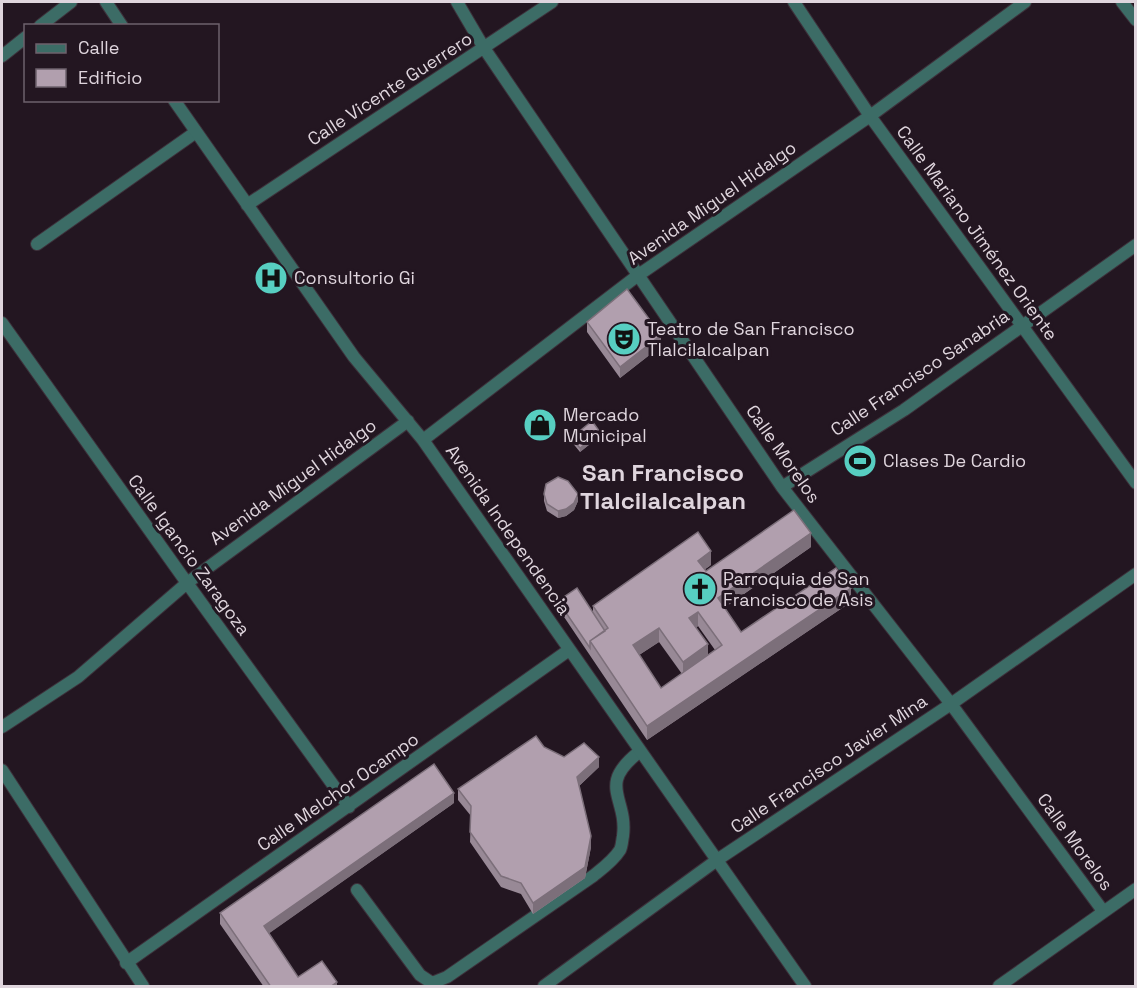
<svg xmlns="http://www.w3.org/2000/svg" width="1137" height="988" font-family="'Space Grotesk',sans-serif">
	<style>
		.lines { fill: none; stroke-linecap: round; stroke-linejoin: round }
		.service-casing { stroke: #3d313b; stroke-width: 14 }
		.minor-casing { stroke: #3d313b; stroke-width: 14 }
		.service { stroke: #3c6c66; stroke-width: 12 }
		.minor { stroke: #3c6c66; stroke-width: 12 }
		.wall { fill: #988996; fill-rule: evenodd }
		.shaded-wall { fill: #7c6f7a }
		.building { fill: #b19fae; stroke: #7c6f7a; stroke-width: 1.5; fill-rule: evenodd }
		.labels { text-anchor: middle; stroke-width: 6; stroke-linejoin: round; paint-order: stroke }
		.street-label { font-size: 18px; fill: #dfd5dd; stroke: #231621 }
		.poi-label { font-size: 18px; fill: #dfd5dd; stroke: #231621; text-anchor: start }
		.district-label { font-size: 24px; font-weight: bold; fill: #dfd5dd; stroke: #231621 }
	</style>
	<rect width="100%" height="100%" fill="#231621"/>
	<g class="lines">
		<g class="service-casing">
			<path id="service" d="M 37,244 L 196,132
				M 357,890 L 420,975 L 432,983 L 447,977 L 593,876 C 603,868 613,861 620,850 C 622,846 622,841 623,836 C 628,797 596,786 639,752"/>
		</g>
		<g class="minor-casing">
			<path id="minor" d="M 106,2 L 122,26
				M 457,2 L 484,48 L 782,487 L 951,704 L 1103,911
				M 794,2 L 870,116 L 1136,483
				M 1122,2 L 1136,20
				M 40,26 L 71,2
				M 2,56 L 26,37
				M 174,100 L 354,357 L 423,440 L 805,986
				M 247,205 L 552,2
				M 2,323 L 187,583 L 349,807
				M 423,440 L 637,276 L 870,116 L 1025,2
				M 782,487 L 904,410 L 1136,245
				M 2,727 L 78,677 L 187,583 L 408,421
				M 2,770 L 143,986
				M 126,963 L 569,650
				M 544,986 L 717,860 L 951,704 L 1136,574
				M 999,986 L 1136,889"/>
		</g>
		<use href="#service" class="service"/>
		<use href="#minor" class="minor"/>
	</g>
	<path class="wall" d="M 587,322 L 661,346 L 620,378 L 587,332 Z
		M 600,436 L 580,452 L 571,441 L 571,438 Z
		M 544,494 L 578,501 L 574,510 L 566,516 L 558,518 L 547,511 L 544,501 Z
		M 811,547 L 724,608 L 741,632 L 851,602 L 647,740 L 558,608 L 558,601 L 593,613 L 593,606 L 711,565 L 704,570 L 706,571 ZM 698,626 L 715,650 L 708,655 L 696,628 ZM 659,642 L 682,674 L 661,688 L 639,655 Z
		M 544,747 L 564,757 L 599,767 L 579,786 L 591,847 L 585,878 L 533,914 L 521,894 L 501,887 L 470,842 L 471,816 L 458,800 L 458,789 Z
		M 454,803 L 269,933 L 298,977 L 337,987 L 264,987 L 220,924 L 220,913 Z"/>
	<path class="shaded-wall" d="M 661,335 L 661,346 L 620,378 L 620,367 Z
		M 600,432 L 600,436 L 580,452 L 580,448 Z
		M 578,494 L 578,501 L 574,510 L 566,516 L 558,518 L 558,511 Z
		M 811,533 L 811,547 L 718,612 L 718,598 Z
		M 711,551 L 711,565 L 698,574 L 698,561 Z
		M 851,588 L 851,602 L 647,740 L 647,726 Z
		M 698,612 L 698,626 L 689,632 L 689,618 Z
		M 659,628 L 659,642 L 633,659 L 633,645 Z
		M 708,644 L 708,658 L 683,676 L 683,662 Z
		M 599,757 L 599,767 L 577,788 L 577,777 Z
		M 454,793 L 454,803 L 264,937 L 264,926 Z
		M 591,836 L 591,847 L 585,878 L 533,914 L 533,903 Z
		M 337,982 L 337,987 L 330,987 Z"/>
	<path class="building" d="M 627,289 L 661,335 L 620,367 L 587,322 Z
		M 592,421 L 600,432 L 580,448 L 571,438 Z
		M 558,477 L 568,481 L 578,494 L 574,503 L 566,509 L 558,511 L 547,504 L 544,494 L 546,484 Z
		M 794,510 L 811,533 L 718,598 L 741,632 L 836,568 L 851,588 L 647,726 L 590,641 L 608,628 L 593,606 L 698,532 L 711,551 L 698,561 L 706,571 ZM 698,612 L 722,645 L 661,688 L 633,645 L 659,628 L 683,662 L 708,644 L 689,618 Z
		M 577,588 L 605,631 L 590,641 L 590,648 L 558,601 Z
		M 536,736 L 544,747 L 564,757 L 584,743 L 599,757 L 577,777 L 591,836 L 585,867 L 533,903 L 521,883 L 501,876 L 470,832 L 471,806 L 458,789 Z
		M 434,764 L 454,793 L 264,926 L 298,977 L 322,961 L 337,982 L 330,987 L 271,987 L 220,913 Z"/>
	<defs>
		<g id="hospital-disc" transform="scale(1.725)"><circle r="9.5" fill="#57cec1" stroke="#231621"/><path d="M-5-5h3v3.5h4V-5h3V5h-3V1.5h-4V5h-3Z" fill="#111"/></g>
		<g id="theatre-disc" transform="scale(1.725)"><circle r="9.5" fill="#57cec1" stroke="#231621"/><path d="M-5-5.5Q0-4 5-5.5V0Q5 5 0 6Q-5 5-5 0ZM-3.3-2.5H-1v1.5H-3.3ZM1-2.5H3.3v1.5H1ZM-2.8 1Q0 5.5 2.8 1Z" fill="#111"/></g>
		<g id="shop-disc" transform="scale(1.725)"><circle r="9.5" fill="#57cec1" stroke="#231621"/><path d="M-5-2.5h2.3a2.7 3.5 0 0 1 5.4 0H5L5.5 6h-11ZM-1.5-2.5h3a1.5 2.3 0 0 0-3 0Z" fill="#111"/></g>
		<g id="stadium-disc" transform="scale(1.725)"><circle r="9.5" fill="#57cec1" stroke="#231621"/><path d="M0-5a6.5 5 0 1 0 0 10a6.5 5 0 1 0 0-10ZM-3.5-1.8h7v3.6h-7Z" fill="#111"/></g>
		<g id="church-disc" transform="scale(1.725)"><circle r="9.5" fill="#57cec1" stroke="#231621"/><path d="M-1.2-6h2.4v3.5h3.3v2.4h-3.3V6h-2.4V-.1h-3.3v-2.4h3.3Z" fill="#111"/></g>
	</defs>
	<g fill-rule="evenodd">
		<use href="#hospital-disc" x="271" y="278"/>
		<use href="#theatre-disc" x="624" y="339"/>
		<use href="#shop-disc" x="540" y="425"/>
		<use href="#stadium-disc" x="860" y="461"/>
		<use href="#church-disc" x="700" y="589"/>
	</g>
	<g class="labels">
		<g class="street-label">
			<text transform="translate(390 89) rotate(-33)" y="6">Calle Vicente Guerrero</text>
			<text transform="translate(712 203) rotate(-35)" y="6">Avenida Miguel Hidalgo</text>
			<text transform="translate(977 233) rotate(54)" y="6">Calle Mariano Jiménez Oriente</text>
			<text transform="translate(920 373) rotate(-34)" y="6">Calle Francisco Sanabria</text>
			<text transform="translate(783 454) rotate(55)" y="6">Calle Morelos</text>
			<text transform="translate(293 482) rotate(-36)" y="6">Avenida Miguel Hidalgo</text>
			<text transform="translate(508 530) rotate(55)" y="6">Avenida Independencia</text>
			<text transform="translate(189 555) rotate(54)" y="6">Calle Igancio Zaragoza</text>
			<text transform="translate(829 764) rotate(-34)" y="6">Calle Francisco Javier Mina</text>
			<text transform="translate(338 792) rotate(-35)" y="6">Calle Melchor Ocampo</text>
			<text transform="translate(1075 842) rotate(54)" y="6">Calle Morelos</text>
		</g>
		<g class="poi-label">
			<text x="294" y="284">Consultorio Gi</text>
			<text x="647" y="335">Teatro de San Francisco<tspan x="647" dy="21">Tlalcilalcalpan</tspan></text>
			<text x="563" y="421">Mercado<tspan x="563" dy="21">Municipal</tspan></text>
			<text x="883" y="467">Clases De Cardio</text>
			<text x="723" y="585">Parroquia de San<tspan x="723" dy="21">Francisco de Asis</tspan></text>
		</g>
		<g class="district-label">
			<text x="663" y="481">San Francisco<tspan x="663" dy="28">Tlalcilalcalpan</tspan></text>
		</g>
	</g>
	<rect width="1137" height="988" fill="none" stroke="#dfd5dd" stroke-width="6"/>
	<rect x="24" y="24" width="195" height="78" fill="#231621" stroke="#6e626c" stroke-width="1.5"/>
	<rect x="36" y="44" width="30" height="9" fill="#3c6c66" stroke="#6e626c" stroke-width="1.5"/>
	<text x="78" y="54" font-size="18" fill="#dfd5dd">Calle</text>
	<rect x="36" y="69" width="30" height="18" fill="#b19fae" stroke="#6e626c" stroke-width="1.5"/>
	<text x="78" y="84" font-size="18" fill="#dfd5dd">Edificio</text>
</svg>
